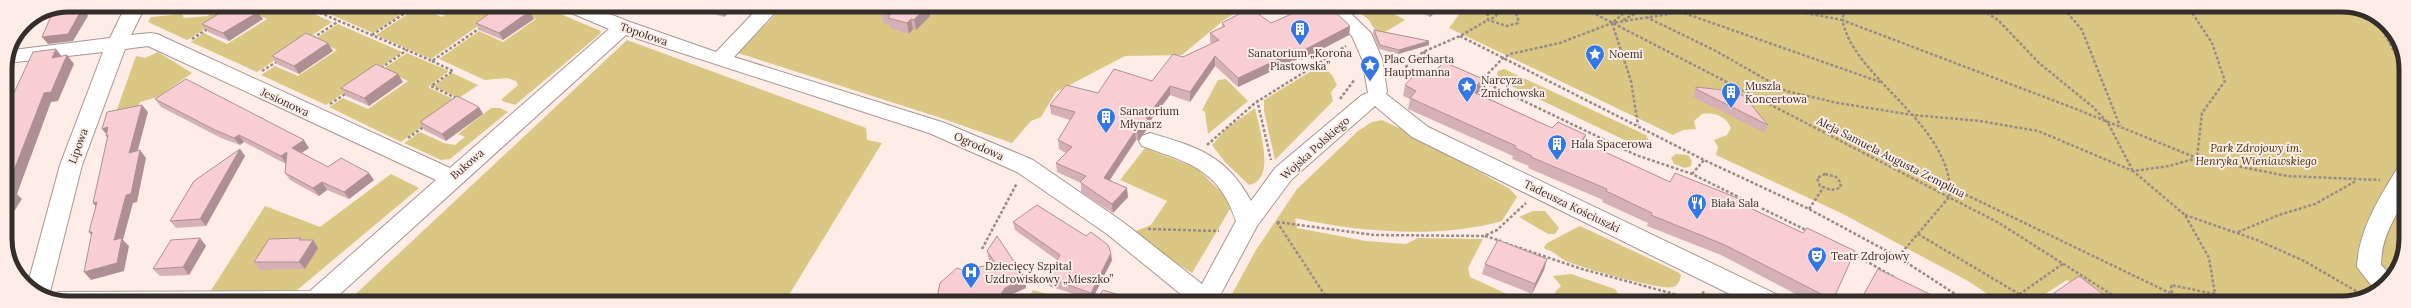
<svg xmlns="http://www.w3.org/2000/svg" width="2411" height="308" font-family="Lora,serif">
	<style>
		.green { fill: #dbc784 }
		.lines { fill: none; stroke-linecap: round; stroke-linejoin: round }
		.minor-casing { stroke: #a79691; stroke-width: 2 }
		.path { stroke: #988c87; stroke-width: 2.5; stroke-dasharray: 3 2; stroke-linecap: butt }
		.minor { fill: #fff; fill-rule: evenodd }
		.wall { fill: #d5b1b5 }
		.shaded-wall { fill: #ae9094 }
		.building { fill: #f8ced3; stroke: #ae9094 }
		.labels { text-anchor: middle; stroke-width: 4; stroke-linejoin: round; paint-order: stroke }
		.street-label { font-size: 11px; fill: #342e2b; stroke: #feece6 }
		.poi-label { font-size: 11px; fill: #342e2b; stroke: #feece6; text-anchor: start }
		.park-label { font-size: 11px; font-style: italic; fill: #3c3107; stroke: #feece6 }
		.rim { fill: none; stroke: #342e2b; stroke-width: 5 }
	</style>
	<rect width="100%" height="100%" fill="#feece6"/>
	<path class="green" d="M 214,5 L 244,5 L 187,40 L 148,22 L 151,17 L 182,14 L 184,18 L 208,16 Z
		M 253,5 L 294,5 L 332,22 L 257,72 L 191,42 L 204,33 L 227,44 L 267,19 L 246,9 Z
		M 324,5 L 415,5 L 373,33 L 318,9 Z
		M 459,5 L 508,5 L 431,59 L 376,35 L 418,7 L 442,17 Z
		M 516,5 L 539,5 L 601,31 L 600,34 L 515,105 L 502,101 L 502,99 L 518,85 L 516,81 L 507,78 L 485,80 L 439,59 L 479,31 L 503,42 L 536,19 L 513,8 Z
		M 785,5 L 1242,5 L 1245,7 L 1224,20 L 1182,55 L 1125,56 L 1056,92 L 1041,117 L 1031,121 L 1012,143 L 938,117 L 738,53 Z
		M 1360,5 L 1378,5 L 1405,20 L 1385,32 L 1375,30 L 1369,20 L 1355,9 Z
		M 1466,5 L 2350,6 L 2384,21 L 2405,56 L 2405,247 L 2384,287 L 2342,303 L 2099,303 L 2067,280 L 2031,303 L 2001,303 L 1968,281 L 1841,213 L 1716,155 L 1718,147 L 1714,140 L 1727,135 L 1731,128 C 1726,116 1714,112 1702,114 L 1694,121 L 1696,129 L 1683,130 L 1673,135 L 1449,28 Z
		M 338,24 L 402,52 L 326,105 L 261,75 L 275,66 L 298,76 L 337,50 L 315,39 Z
		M 627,40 L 866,128 L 867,140 L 882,143 L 784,303 L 346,303 Z
		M 158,52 L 192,73 L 158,97 L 140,102 L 136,111 L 115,115 L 136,56 L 145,58 Z
		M 407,53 L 449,71 L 428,87 L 457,101 L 401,142 L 329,107 L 343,98 L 368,109 L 408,81 L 383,69 Z
		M 1316,68 L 1325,68 L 1332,75 L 1337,85 L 1331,92 L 1333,101 L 1275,160 L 1264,111 L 1264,100 Z
		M 1504,69 L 1646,135 L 1650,143 L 1643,147 L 1635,145 L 1501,81 L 1497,74 L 1498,71 Z
		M 452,73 L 478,85 L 459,98 L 433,86 Z
		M 1226,79 L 1248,101 L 1208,134 L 1205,112 L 1202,110 L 1218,80 Z
		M 491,108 L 500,108 L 508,112 L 450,159 L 441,160 L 404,143 L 420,132 L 444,143 L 455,145 L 465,137 L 458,134 Z
		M 1255,108 C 1259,128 1277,180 1249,185 L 1225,162 L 1212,145 L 1227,128 Z
		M 1382,120 L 1410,133 L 1510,189 L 1517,197 L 1502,221 C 1438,239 1359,232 1295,218 L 1297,228 L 1366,241 L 1406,244 L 1418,238 L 1483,239 L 1468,268 L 1470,277 L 1507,294 L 1528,298 L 1540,303 L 1227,303 L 1256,250 L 1297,189 L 1358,131 L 1372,122 Z
		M 1145,148 L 1197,168 L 1233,204 L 1192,273 L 1130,233 L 1151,225 L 1167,201 L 1120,180 Z
		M 1676,154 L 1688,155 L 1692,161 L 1691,166 L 1685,168 L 1674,164 L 1671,158 Z
		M 391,174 L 419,188 L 296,291 L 210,292 L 265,206 L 320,227 Z
		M 1533,211 L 1545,211 L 1559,228 L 1555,234 L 1548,234 L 1519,217 Z
		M 1580,226 L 1678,272 L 1681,275 C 1680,280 1678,286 1673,287 C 1662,291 1579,267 1566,261 C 1558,257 1554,251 1545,249 L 1544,247 L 1547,243 Z
		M 1571,274 L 1615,289 L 1619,295 L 1613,303 L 1545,303 L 1544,301 L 1556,298 L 1555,292 L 1561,286 L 1553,276 Z
		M 1033,290 L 1080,303 L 1026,303 Z"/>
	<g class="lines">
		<g class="minor-casing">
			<path id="minor" d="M 126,5 L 146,5 L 131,35 L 150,33 L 157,34 L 450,168 L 609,29 L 562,9 L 559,5 L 587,5 L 630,22 L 716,52 L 761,5 L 782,5 L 734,57 L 945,123 L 1033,160 L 1123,222 L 1202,284 L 1236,221 C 1219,169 1189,163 1142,146 L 1139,141 L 1142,136 L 1150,133 C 1197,147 1226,155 1251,201 L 1275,168 L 1362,95 L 1368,93 L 1362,59 L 1352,36 L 1320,5 L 1342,5 L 1371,33 L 1382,59 L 1387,91 L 1386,94 L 1428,127 L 1780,296 L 1783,303 L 1748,303 L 1412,137 L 1375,106 L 1291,180 L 1257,226 L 1216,303 L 1188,303 L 1183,296 L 1107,234 L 1017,172 L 929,133 L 626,35 L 330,303 L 61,302 L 49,297 L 50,295 L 59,292 L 310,291 L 436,180 L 148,46 L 125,49 L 82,165 L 50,292 L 48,297 L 27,287 L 60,165 L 103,52 L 7,63 L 13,50 L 110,38 Z
				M 2405,167 C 2405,175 2407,188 2405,195 C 2395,222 2382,232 2381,265 L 2391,275 L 2384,287 L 2375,290 L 2357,267 C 2359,230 2378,200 2397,169 Z"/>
		</g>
		<path class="path" d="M 302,5 L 314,10
			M 321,5 L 314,10 L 339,21
			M 1578,5 L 1999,223 L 2125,303
			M 1621,5 L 1625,12 L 1612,23 L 1631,81 L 1638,125
			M 1847,5 L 1842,20 L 2076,109 L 2197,158 L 2287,176 L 2380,180
			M 1974,5 L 1998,20 L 2039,63 L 2093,107 L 2108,123 L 2133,171
			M 2061,5 L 2082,30 L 2120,126
			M 1506,11 L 1515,13 L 1518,17 L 1518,23 L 1507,26 L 1488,20 L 1495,17 L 1499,12 Z
			M 1681,12 L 1785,9 L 1842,20 C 1845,30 1848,39 1854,48 C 1882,93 1953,136 1950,196 L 1898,257
			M 1515,13 L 1525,5
			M 1646,17 L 1716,51 L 1786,91 L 1838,103 L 1913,115 L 1980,121 L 2038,131 L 2133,171
			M 2375,17 L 2405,71
			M 1623,20 L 1651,5
			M 372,35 L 417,5
			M 1460,36 L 1704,160 L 1809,209 L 1898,257 L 1969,303
			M 313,38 L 339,21 L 407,50
			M 192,39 L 209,28
			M 1423,52 L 1445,63
			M 432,61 L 453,71 L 431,86 L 456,98
			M 381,68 L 407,50 L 432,61 L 480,28
			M 262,71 L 278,61
			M 1394,77 L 1423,52 L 1460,36 L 1488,20 L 1487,5
			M 1480,80 L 1636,155 L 1692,174 L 1808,231
			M 1481,81 L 1502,59 L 1510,54 L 1560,43 L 1612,23 L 1681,12 L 1880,82
			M 1340,99 L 1355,79
			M 1257,100 L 1271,160
			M 330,104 L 348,92
			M 408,138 L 425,126
			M 1207,145 L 1255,103 L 1346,46
			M 1917,169 L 1918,179
			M 1692,174 L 1704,160
			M 1825,174 L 1836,177 L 1841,183 L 1840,188 L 1831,190 L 1820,186 L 1817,178 Z
			M 1952,188 L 2172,294 L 2171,285 L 2215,294 L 2209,258 L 2185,215 L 2133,171 L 2169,166 L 2197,158 L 2202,113 L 2225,81 L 2212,43 L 2187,5
			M 1809,209 L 1823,188
			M 2185,215 L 2257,240 L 2304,261 L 2363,295
			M 1277,222 L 1374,235 L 1484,236 L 1497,230 L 1526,203
			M 1277,222 L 1330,303
			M 1148,229 L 1219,231
			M 2238,232 L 2279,215 L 2315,204 L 2356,181
			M 1918,234 L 2019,294
			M 1485,236 L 1501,241
			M 1505,243 L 1582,269 L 1707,303
			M 982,249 L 1017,183
			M 1852,253 L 1894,277
			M 1791,296 L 1804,303
			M 1698,303 L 1704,291
			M 2007,303 L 2064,263"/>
		<use href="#minor" class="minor"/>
	</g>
	<path class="wall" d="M 421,5 L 457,5 L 443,15 Z
		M 696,5 L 737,5 L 724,17 L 697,9 Z
		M 928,5 L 930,16 L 916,30 L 913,29 L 909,34 L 890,28 L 889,24 L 883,23 L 881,12 Z
		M 1405,5 L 1443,5 L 1430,17 Z
		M 258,12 L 263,19 L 229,41 L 208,32 L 202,24 Z
		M 534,19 L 503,40 L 479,30 L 476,23 Z
		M 1222,23 L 1271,23 L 1350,26 L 1349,35 L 1301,60 L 1300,58 L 1238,87 L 1215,66 L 1190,102 L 1170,95 L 1148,124 L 1148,128 L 1138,141 L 1136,140 L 1110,180 L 1128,197 L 1113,213 L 1081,192 L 1081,183 L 1057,172 L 1056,163 L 1066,153 L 1059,149 L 1058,140 L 1070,120 L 1051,114 L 1050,105 L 1152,81 L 1183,57 L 1212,44 L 1210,42 L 1210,33 L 1222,28 Z
		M 1374,30 L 1429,45 L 1398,54 L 1379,49 L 1373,34 Z
		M 333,51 L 299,74 L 277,64 L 272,56 Z
		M 1431,75 L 1481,90 L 1477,93 L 1552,128 L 1586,135 L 1584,142 L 1670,182 L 1749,207 L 1803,233 L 1855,251 L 1831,303 L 1813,303 L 1721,255 L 1647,226 L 1648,223 L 1602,202 L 1603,200 L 1528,168 L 1529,166 L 1512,159 L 1513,156 L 1408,109 L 1410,99 L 1403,96 L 1405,85 Z
		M 403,82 L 369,106 L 346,96 L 341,88 Z
		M 1696,87 L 1768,125 L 1765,133 L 1693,97 Z
		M 155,99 L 309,148 L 301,153 L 328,167 L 374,180 L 349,199 L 327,190 L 319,196 L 290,180 L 285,173 L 286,164 L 244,142 L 240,145 L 221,138 L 161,107 Z
		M 479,107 L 483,114 L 446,141 L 424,130 L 420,122 Z
		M 240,149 L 245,156 L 206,226 L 176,228 L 170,221 Z
		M 1013,222 L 1112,260 L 1092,300 L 1049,286 L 1048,278 L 1057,260 L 1015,230 Z
		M 200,238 L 206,246 L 189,275 L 160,276 L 153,269 Z
		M 301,238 L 302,240 L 313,240 L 318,248 L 305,269 L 260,270 L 254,262 Z
		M 987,251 L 1025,278 L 1026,288 L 1006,297 L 968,272 L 991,265 L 989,261 Z
		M 1547,259 L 1544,270 L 1532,294 L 1482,274 L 1485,264 Z
		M 2054,293 L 2115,303 L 2047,303 Z"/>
	<path class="shaded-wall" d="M 82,5 L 91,5 L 87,14 L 88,16 L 73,41 L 48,44 L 42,37 L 80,9 Z
		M 442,5 L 457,5 L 443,15 L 439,7 Z
		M 726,5 L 737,5 L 724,17 L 722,9 Z
		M 928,5 L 930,16 L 916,30 L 914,20 Z
		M 1436,5 L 1443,5 L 1430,17 L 1431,9 Z
		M 530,11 L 534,19 L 503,40 L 499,33 Z
		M 258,12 L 263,19 L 229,41 L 223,33 Z
		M 911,19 L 913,29 L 909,34 L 907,23 Z
		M 1350,26 L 1349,35 L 1301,60 L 1302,51 Z
		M 1429,41 L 1429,45 L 1398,54 L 1399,50 Z
		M 328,43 L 333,51 L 299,74 L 294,66 Z
		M 56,49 L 63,58 L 52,58 Z
		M 1300,49 L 1300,58 L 1238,87 L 1238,78 Z
		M 67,55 L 74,64 L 58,101 L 51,102 L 17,194 L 22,199 L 7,222 L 6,191 L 44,93 Z
		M 1215,56 L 1215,66 L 1190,102 L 1190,92 Z
		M 398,74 L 403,82 L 369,106 L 364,98 Z
		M 1483,79 L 1481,90 L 1469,101 L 1471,91 Z
		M 1170,86 L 1170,95 L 1148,124 L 1148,128 L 1138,141 L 1137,131 L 1146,118 Z
		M 142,105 L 148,112 L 135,161 L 129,153 Z
		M 479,107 L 483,114 L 446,141 L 442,134 Z
		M 108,127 L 112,143 L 106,136 L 107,135 L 102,129 Z
		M 1135,131 L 1136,140 L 1105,187 L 1104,178 Z
		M 239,135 L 244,142 L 240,145 L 234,138 Z
		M 1586,135 L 1582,146 L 1581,141 Z
		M 304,140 L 309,148 L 297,156 L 292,148 Z
		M 240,149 L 245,156 L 206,226 L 200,219 Z
		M 140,150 L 146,158 L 137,202 L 133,203 L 123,240 L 129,246 L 124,271 L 91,280 L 84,272 L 114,240 L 126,195 Z
		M 287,152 L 286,164 L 281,156 Z
		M 369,173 L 374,180 L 349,199 L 344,192 Z
		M 322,182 L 327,190 L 319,196 L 313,188 Z
		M 1127,188 L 1128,197 L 1113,213 L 1112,204 Z
		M 97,202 L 99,211 L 93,203 Z
		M 89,232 L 92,232 L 95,240 Z
		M 7,236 L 11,240 L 7,248 Z
		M 200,238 L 206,246 L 189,275 L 183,267 Z
		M 313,240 L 318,248 L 305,269 L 299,262 Z
		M 1111,253 L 1112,260 L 1092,300 L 1091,293 Z
		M 1547,259 L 1544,270 L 1532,294 L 1535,284 Z
		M 1025,278 L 1026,288 L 1006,297 L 1003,303 L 995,303 L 1005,288 Z"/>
	<path class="building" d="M 69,5 L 82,5 L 80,9 L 82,9 L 68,34 L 42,37 L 51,16 L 47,14 Z
		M 233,5 L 243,5 L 258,12 L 223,33 L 202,24 Z
		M 435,5 L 442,5 L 439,7 Z
		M 501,5 L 517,5 L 530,11 L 499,33 L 476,23 Z
		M 709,5 L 726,5 L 722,9 Z
		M 887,5 L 928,5 L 914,20 L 911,19 L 907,23 L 888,18 L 890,15 L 881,12 Z
		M 1312,5 L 1328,5 L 1350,26 L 1302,51 L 1300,49 L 1238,78 L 1215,56 L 1190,92 L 1170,86 L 1146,118 L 1148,119 L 1137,131 L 1135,131 L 1104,178 L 1127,188 L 1112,204 L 1080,182 L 1086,176 L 1056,163 L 1072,147 L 1058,140 L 1075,112 L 1050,105 L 1066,85 L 1098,93 L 1114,69 L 1152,81 L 1173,54 L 1183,57 L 1219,40 L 1210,33 L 1225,26 L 1222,23 L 1250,8 L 1271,23 Z
		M 1422,5 L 1436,5 L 1431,9 Z
		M 1374,30 L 1429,41 L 1399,50 L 1380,45 Z
		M 306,33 L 328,43 L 294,66 L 272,56 Z
		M 56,49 L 52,58 L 67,55 L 51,92 L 44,93 L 6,191 L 14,190 L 6,201 L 5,112 L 33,52 Z
		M 1444,62 L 1483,79 L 1471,91 L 1552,128 L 1558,122 L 1586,135 L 1581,141 L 1605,152 L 1670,182 L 1675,173 L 1750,203 L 1748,207 L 1803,233 L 1807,228 L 1855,251 L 1833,300 L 1725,245 L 1651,215 L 1652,213 L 1606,191 L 1607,189 L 1531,157 L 1532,156 L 1515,148 L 1516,146 L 1410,98 L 1416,91 L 1405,85 L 1419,70 L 1431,75 Z
		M 376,64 L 398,74 L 364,98 L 341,88 Z
		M 186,79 L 304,140 L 292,148 L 328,167 L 341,158 L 369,173 L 344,192 L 322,182 L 313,188 L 285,173 L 287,152 L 281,156 L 239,135 L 234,138 L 215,130 L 155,99 Z
		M 1696,87 L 1732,91 L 1744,96 L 1768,125 L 1696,89 Z
		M 457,96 L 479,107 L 442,134 L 420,122 Z
		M 142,105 L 129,153 L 140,150 L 131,194 L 126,195 L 114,240 L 122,238 L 117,263 L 84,272 L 92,232 L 89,232 L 97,202 L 93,203 L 108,135 L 106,136 L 108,127 L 102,129 L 107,112 Z
		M 240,149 L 200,219 L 170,221 L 194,181 Z
		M 1037,205 L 1086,236 L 1091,232 L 1108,245 L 1111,253 L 1091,293 L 1048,278 L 1060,255 L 1013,222 Z
		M 997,236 L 1025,278 L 1005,288 L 995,303 L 936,303 L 940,283 L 957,268 L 968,272 L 973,268 L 996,264 L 987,251 Z
		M 200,238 L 183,267 L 153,269 L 171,240 Z
		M 301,238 L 299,240 L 313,240 L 299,262 L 254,262 L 269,239 Z
		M 1498,240 L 1547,259 L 1535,284 L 1485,264 Z
		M 1878,269 L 1946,302 L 1947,303 L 1859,303 Z
		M 2079,276 L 2115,303 L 2068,303 L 2054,293 Z
		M 1103,290 L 1128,298 L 1131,295 L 1149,301 L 1148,303 L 1095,303 Z"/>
	<defs>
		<g id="building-pin" transform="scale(1)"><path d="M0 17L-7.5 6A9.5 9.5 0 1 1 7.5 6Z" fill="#3377e4" stroke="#feece6"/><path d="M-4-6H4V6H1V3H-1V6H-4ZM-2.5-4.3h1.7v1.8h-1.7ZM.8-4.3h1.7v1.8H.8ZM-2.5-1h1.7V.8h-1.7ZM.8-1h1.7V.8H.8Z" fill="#fff"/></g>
		<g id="sight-pin" transform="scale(1)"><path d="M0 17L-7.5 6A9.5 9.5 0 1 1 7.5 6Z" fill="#3377e4" stroke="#feece6"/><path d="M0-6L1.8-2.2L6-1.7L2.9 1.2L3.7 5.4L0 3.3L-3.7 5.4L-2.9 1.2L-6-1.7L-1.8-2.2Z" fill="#fff"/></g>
		<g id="restaurant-pin" transform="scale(1)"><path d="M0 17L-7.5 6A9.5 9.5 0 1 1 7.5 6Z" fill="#3377e4" stroke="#feece6"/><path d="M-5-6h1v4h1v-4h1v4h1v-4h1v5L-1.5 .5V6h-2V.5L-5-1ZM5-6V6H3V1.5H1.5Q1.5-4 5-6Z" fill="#fff"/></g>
		<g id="theatre-pin" transform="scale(1)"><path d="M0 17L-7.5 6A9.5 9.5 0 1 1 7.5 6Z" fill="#3377e4" stroke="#feece6"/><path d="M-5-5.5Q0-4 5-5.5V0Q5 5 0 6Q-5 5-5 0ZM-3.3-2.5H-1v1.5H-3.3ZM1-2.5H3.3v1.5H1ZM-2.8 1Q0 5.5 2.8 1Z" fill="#fff"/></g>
		<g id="hospital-pin" transform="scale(1)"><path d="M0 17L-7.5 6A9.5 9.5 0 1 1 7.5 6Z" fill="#3377e4" stroke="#feece6"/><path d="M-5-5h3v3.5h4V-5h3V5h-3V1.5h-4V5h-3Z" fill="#fff"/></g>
	</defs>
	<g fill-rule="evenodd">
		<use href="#building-pin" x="1300" y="29"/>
		<use href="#sight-pin" x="1595" y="54"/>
		<use href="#sight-pin" x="1370" y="65"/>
		<use href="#sight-pin" x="1467" y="86"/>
		<use href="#building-pin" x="1731" y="92"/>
		<use href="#building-pin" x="1106" y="117"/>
		<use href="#building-pin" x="1557" y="144"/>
		<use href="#restaurant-pin" x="1697" y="203"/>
		<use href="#theatre-pin" x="1817" y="256"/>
		<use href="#hospital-pin" x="971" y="272"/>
	</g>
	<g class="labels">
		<g class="street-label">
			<text transform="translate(644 34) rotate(19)" y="4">Topolowa</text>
			<text transform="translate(285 102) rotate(25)" y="4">Jesionowa</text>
			<text transform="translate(78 146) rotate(-70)" y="4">Lipowa</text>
			<text transform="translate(979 146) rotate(24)" y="4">Ogrodowa</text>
			<text transform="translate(1315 148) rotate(-42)" y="4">Wojska Polskiego</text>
			<text transform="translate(1891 157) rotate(27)" y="4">Aleja Samuela Augusta Zemplina</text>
			<text transform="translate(467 164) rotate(-41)" y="4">Bukowa</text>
			<text transform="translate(1572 206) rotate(26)" y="4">Tadeusza Kościuszki</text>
		</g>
		<g class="poi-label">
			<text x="1300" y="57" text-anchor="middle">Sanatorium „Korona<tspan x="1300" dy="13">Piastowska”</tspan></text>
			<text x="1609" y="58">Noemi</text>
			<text x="1384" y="63">Plac Gerharta<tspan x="1384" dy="13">Hauptmanna</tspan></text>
			<text x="1481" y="84">Narcyza<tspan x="1481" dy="13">Żmichowska</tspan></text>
			<text x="1745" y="90">Muszla<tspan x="1745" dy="13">Koncertowa</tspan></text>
			<text x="1120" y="115">Sanatorium<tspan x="1120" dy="13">Młynarz</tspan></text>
			<text x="1571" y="148">Hala Spacerowa</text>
			<text x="1711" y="207">Biała Sala</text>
			<text x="1831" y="260">Teatr Zdrojowy</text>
			<text x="985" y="270">Dziecięcy Szpital<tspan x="985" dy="13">Uzdrowiskowy „Mieszko”</tspan></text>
		</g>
		<g class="park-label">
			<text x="2256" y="152">Park Zdrojowy im.<tspan x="2256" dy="13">Henryka Wieniawskiego</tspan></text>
		</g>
	</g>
	<path d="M0 0H2411V308H0ZM69 12H2342A57 57 0 0 1 2399 69V239A57 57 0 0 1 2342 296H69A57 57 0 0 1 12 239V69A57 57 0 0 1 69 12Z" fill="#feece6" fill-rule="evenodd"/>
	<path class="rim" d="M69 12H2342A57 57 0 0 1 2399 69V239A57 57 0 0 1 2342 296H69A57 57 0 0 1 12 239V69A57 57 0 0 1 69 12Z"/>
</svg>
